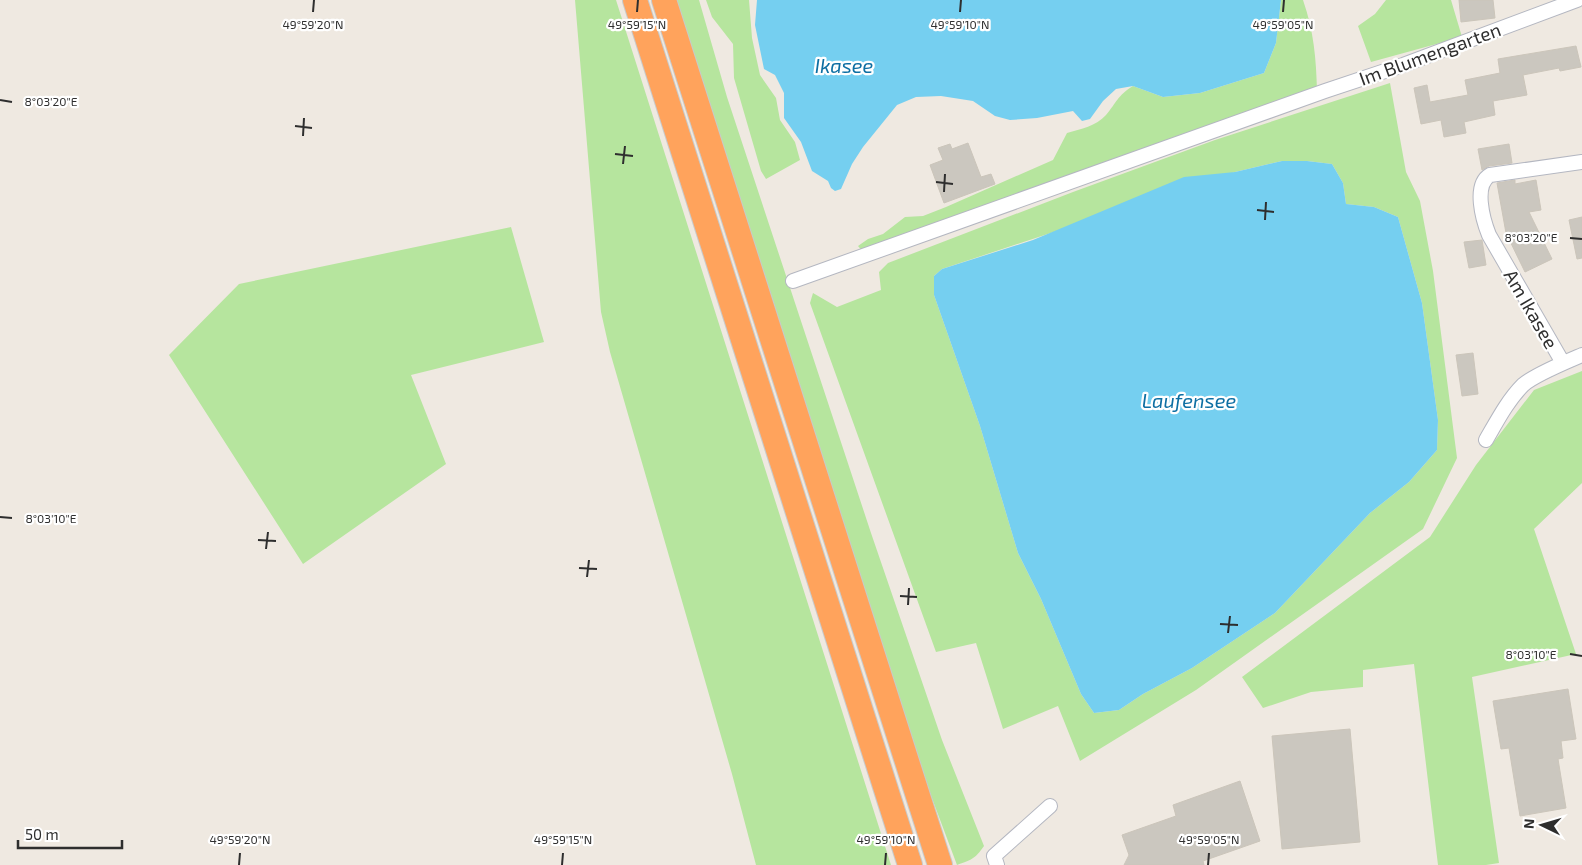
<svg xmlns="http://www.w3.org/2000/svg" width="1582" height="865" font-family="'Exo 2',sans-serif">
	<style>
		.green { fill: #b6e59e; fill-rule: evenodd }
		.water { fill: #75cff0 }
		.building { fill: #cbc7bf; stroke: #cbc5ba }
		.lines { fill: none; stroke-linecap: round; stroke-linejoin: round }
		.street-casing { stroke: #b4b7c1; stroke-width: 16 }
		.highway-casing { stroke: #c9c9c9; stroke-width: 26 }
		.street { stroke: #fff; stroke-width: 14 }
		.highway { stroke: #ffa35c; stroke-width: 24 }
		.ticks { fill: none; stroke: #2e2e2e; stroke-width: 2 }
		.labels { text-anchor: middle; stroke-width: 4.5; stroke-linejoin: round; paint-order: stroke }
		.street-label { font-size: 19px; fill: #2e2e2e; stroke: #fff }
		.water-label { font-size: 20px; font-style: italic; fill: #0d6fa3; stroke: #fff }
		.ticks-label { font-size: 12px; text-anchor: middle; fill: #2e2e2e; stroke: #fff; stroke-width: 4.5; stroke-linejoin: round; paint-order: stroke }
	</style>
	<rect width="100%" height="100%" fill="#efe9e1"/>
	<path class="green" d="M 575,0 L 616,0 L 891,865 L 756,865 L 732,774 L 610,352 L 601,312 Z
		M 674,0 L 699,0 L 727,97 L 871,533 L 942,740 L 984,846 C 975,859 971,860 957,865 L 930,793 Z
		M 706,0 L 749,0 L 752,38 L 760,75 L 776,98 L 780,120 L 795,142 L 800,160 L 766,179 L 761,171 L 734,78 L 733,44 L 712,17 Z
		M 1281,0 L 1303,0 C 1314,32 1316,58 1317,91 L 864,253 L 858,246 L 868,239 L 883,234 L 905,217 L 923,216 L 946,207 L 1053,160 L 1067,133 C 1081,129 1096,126 1106,115 C 1117,102 1117,96 1133,86 L 1163,97 L 1200,93 L 1264,73 L 1276,43 Z
		M 1386,0 L 1451,0 L 1462,37 L 1371,62 L 1358,26 L 1375,14 Z
		M 1390,83 L 1406,172 L 1420,201 L 1433,271 L 1457,458 L 1423,529 L 1196,690 L 1080,761 L 1058,706 L 1003,729 L 976,643 L 936,652 L 810,303 L 813,293 L 837,307 L 881,290 L 879,272 L 888,263 L 1073,192 L 1215,140 ZM 1282,161 L 1307,161 L 1332,164 L 1343,183 L 1346,204 L 1374,207 L 1398,217 L 1422,303 L 1438,420 L 1437,450 L 1409,482 L 1370,513 L 1275,613 L 1192,668 L 1143,694 L 1119,710 L 1094,713 L 1081,694 L 1041,599 L 1018,553 L 980,426 L 934,295 L 934,276 L 942,269 L 1235,172 Z
		M 511,227 L 544,342 L 411,375 L 446,464 L 303,564 L 169,355 L 239,284 Z
		M 1582,371 L 1582,483 L 1534,529 L 1576,654 L 1472,677 L 1499,863 L 1486,865 L 1438,865 L 1414,664 L 1363,670 L 1363,687 L 1311,692 L 1263,708 L 1242,677 L 1430,537 L 1476,465 L 1534,390 Z"/>
	<path class="water" d="M 757,0 L 1281,0 L 1276,43 L 1264,73 L 1200,93 L 1163,97 L 1133,86 L 1116,89 L 1103,101 L 1090,119 L 1082,121 L 1073,111 L 1037,118 L 1010,120 L 995,116 L 973,101 L 941,96 L 916,97 L 897,105 L 863,147 L 852,164 L 841,189 L 835,191 L 831,188 L 828,181 L 812,171 L 801,142 L 784,118 L 784,93 L 775,75 L 764,69 L 755,25 Z
		M 1282,161 L 1307,161 L 1332,164 L 1343,183 L 1346,204 L 1374,207 L 1398,217 L 1422,303 L 1438,420 L 1437,450 L 1409,482 L 1370,513 L 1275,613 L 1192,668 L 1143,694 L 1119,710 L 1094,713 L 1081,694 L 1041,599 L 1018,553 L 980,426 L 934,295 L 934,276 L 942,269 L 1033,240 L 1184,177 L 1235,172 Z"/>
	<path class="building" d="M 1459,0 L 1493,0 L 1495,18 L 1461,22 Z
		M 1576,46 L 1581,67 L 1560,71 L 1559,68 L 1523,75 L 1527,95 L 1493,101 L 1495,115 L 1464,122 L 1466,133 L 1444,137 L 1441,120 L 1421,124 L 1414,88 L 1427,85 L 1430,102 L 1468,95 L 1465,80 L 1500,73 L 1498,59 Z
		M 968,143 L 981,177 L 991,174 L 995,184 L 944,203 L 930,165 L 943,160 L 938,148 L 950,144 L 952,149 Z
		M 1509,144 L 1512,163 L 1489,166 L 1482,170 L 1478,149 Z
		M 1515,180 L 1515,184 L 1536,180 L 1541,210 L 1529,212 L 1552,259 L 1525,272 L 1506,233 L 1497,183 Z
		M 1582,217 L 1582,258 L 1577,259 L 1569,220 Z
		M 1482,240 L 1486,265 L 1469,268 L 1464,242 Z
		M 1473,353 L 1478,394 L 1462,396 L 1456,355 Z
		M 1568,689 L 1576,739 L 1561,741 L 1563,758 L 1558,759 L 1566,808 L 1520,816 L 1509,748 L 1501,749 L 1493,701 Z
		M 1350,729 L 1360,842 L 1282,849 L 1272,736 Z
		M 1240,781 L 1260,841 L 1203,861 L 1204,865 L 1124,865 L 1129,855 L 1122,835 L 1176,816 L 1173,805 Z"/>
	<g class="lines">
		<g class="street-casing">
			<path id="street" d="M 793,281 L 1325,91 L 1403,65 L 1577,0
				M 1563,363 L 1489,235 C 1483,220 1473,185 1490,175 L 1582,162
				M 1486,440 C 1497,421 1508,400 1523,385 C 1534,375 1568,361 1582,355
				M 997,865 L 994,856 L 1050,806"/>
		</g>
		<g class="highway-casing">
			<path id="highway" d="M 635,0 L 910,865
				M 664,0 L 940,865"/>
		</g>
		<use href="#street" class="street"/>
		<use href="#highway" class="highway"/>
	</g>
	<path class="ticks" d="M 313,12 L 314,0M 637,12 L 638,0M 960,12 L 961,0M 1283,12 L 1284,0M 0,100 L 12,102M 295,126 L 312,128M 303,136 L 304,118M 615,154 L 633,156M 623,164 L 625,146M 936,182 L 953,184M 944,192 L 945,174M 1257,210 L 1274,212M 1265,220 L 1266,202M 1570,238 L 1582,239M 0,517 L 12,518M 258,540 L 276,541M 266,549 L 268,532M 579,568 L 597,569M 587,577 L 589,560M 900,596 L 917,597M 908,605 L 909,588M 1220,624 L 1238,625M 1228,633 L 1230,616M 1570,654 L 1582,656M 239,865 L 240,853M 562,865 L 563,853M 885,865 L 886,853M 1208,865 L 1209,853"/>
	<g class="labels">
		<g class="street-label">
			<text transform="translate(1430 54) rotate(-20)" y="7">Im Blumengarten</text>
			<text transform="translate(1531 309) rotate(60)" y="7">Am Ikasee</text>
		</g>
		<g class="water-label">
			<text x="844" y="73">Ikasee</text>
			<text x="1189" y="408">Laufensee</text>
		</g>
	</g>
	<g class="ticks-label">
		<text x="313" y="29">49°59'20"N</text>
		<text x="637" y="29">49°59'15"N</text>
		<text x="960" y="29">49°59'10"N</text>
		<text x="1283" y="29">49°59'05"N</text>
		<text x="51" y="106">8°03'20"E</text>
		<text x="1531" y="242">8°03'20"E</text>
		<text x="51" y="523">8°03'10"E</text>
		<text x="1531" y="659">8°03'10"E</text>
		<text x="240" y="844">49°59'20"N</text>
		<text x="563" y="844">49°59'15"N</text>
		<text x="886" y="844">49°59'10"N</text>
		<text x="1209" y="844">49°59'05"N</text>
	</g>
	<g transform="translate(1542 825) rotate(275)" stroke="#ffffff" stroke-width="4" paint-order="stroke">
	<path d="M0-4L9 19L0 12L-9 19Z" fill="#2e2e2e"/>
	<text y="-8" font-size="14" font-weight="bold" text-anchor="middle" fill="#2e2e2e">N</text>
	</g>
	<path d="M18 840v8h104v-8" fill="none" stroke="#2e2e2e" stroke-width="2.5"/>
	<text x="25" y="840" font-size="15" fill="#2e2e2e" stroke="#ffffff" stroke-width="4" paint-order="stroke">50 m</text>
</svg>
